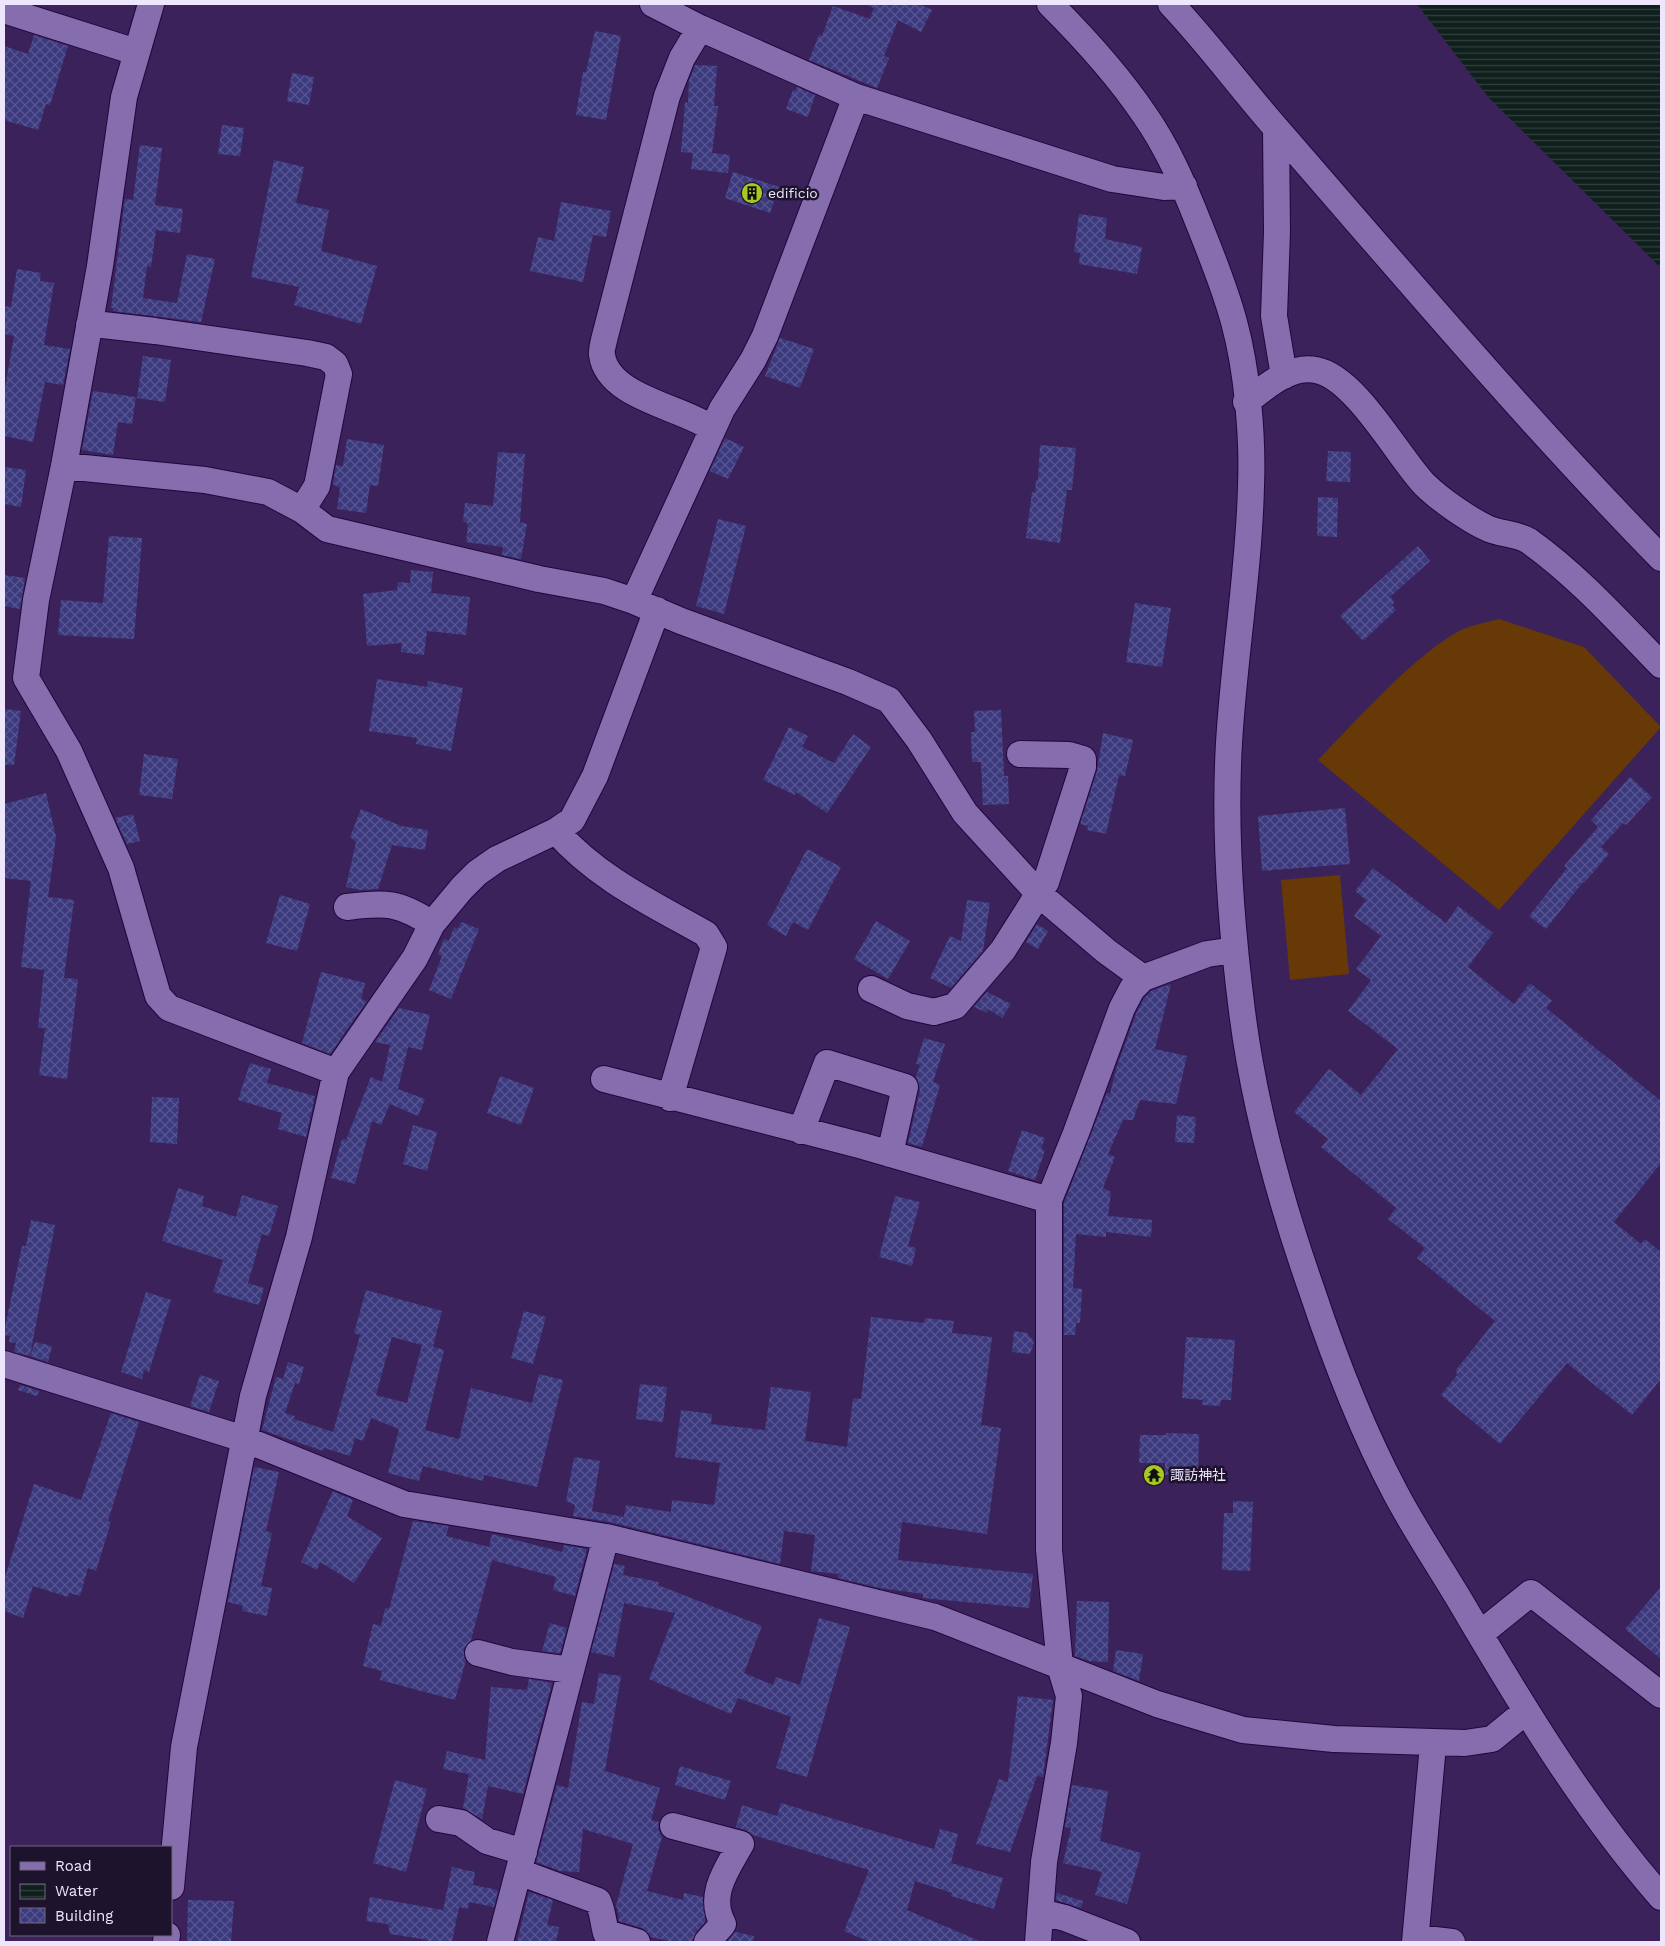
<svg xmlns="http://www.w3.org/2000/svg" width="1665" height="1946" font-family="'Work Sans','Noto Sans JP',sans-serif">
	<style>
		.garden { fill: #663907 }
		.water { fill: url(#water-rules) }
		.building { fill: url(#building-cross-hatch); fill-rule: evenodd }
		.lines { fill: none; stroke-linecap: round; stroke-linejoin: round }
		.minor-casing { stroke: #23063e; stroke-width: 28 }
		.minor { stroke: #866dad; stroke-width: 26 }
		.labels { text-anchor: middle; stroke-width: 5; stroke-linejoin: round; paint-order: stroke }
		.poi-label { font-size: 14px; fill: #ede6fc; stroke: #1e132c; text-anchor: start }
	</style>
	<defs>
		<pattern id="water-rules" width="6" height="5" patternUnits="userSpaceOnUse" patternTransform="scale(1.25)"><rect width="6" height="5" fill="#0f1f1c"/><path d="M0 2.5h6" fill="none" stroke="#32403e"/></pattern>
		<pattern id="building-cross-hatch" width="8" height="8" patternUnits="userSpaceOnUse" patternTransform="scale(1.25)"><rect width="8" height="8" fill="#3c3a7e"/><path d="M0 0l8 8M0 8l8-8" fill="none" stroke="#585691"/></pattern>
	</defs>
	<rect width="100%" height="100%" fill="#3b225b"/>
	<path class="garden" d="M 1499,619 L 1584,647 L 1661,727 L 1499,910 L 1318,760 C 1357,720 1406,664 1452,635 C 1465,626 1484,623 1499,619 Z
		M 1340,875 L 1349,974 L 1290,980 L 1281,880 Z"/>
	<path class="water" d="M 1417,4 L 1661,4 L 1661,268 L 1488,97 Z"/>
	<path class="building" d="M 864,4 L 919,4 L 932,10 L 921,32 L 898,20 L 884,56 L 889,58 L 877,88 L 809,60 L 819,35 L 822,36 L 833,6 L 870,19 L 874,8 Z
		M 595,31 L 621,36 L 606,120 L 576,115 L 583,72 L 586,72 Z
		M 34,35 L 68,46 L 50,105 L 46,104 L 38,130 L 4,120 L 4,46 L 28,54 Z
		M 695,65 L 717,66 L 714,106 L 718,106 L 712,153 L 730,155 L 728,173 L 691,169 L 693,153 L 681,152 L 685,102 L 688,103 L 689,81 Z
		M 292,73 L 314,77 L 309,105 L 287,101 Z
		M 797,87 L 815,95 L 808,117 L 786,109 L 793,90 L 795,91 Z
		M 222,125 L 244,128 L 240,156 L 218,154 Z
		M 140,145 L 162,148 L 155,205 L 183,209 L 180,233 L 156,230 L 151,267 L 147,266 L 143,298 L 177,303 L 187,254 L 215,259 L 201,322 L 113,311 L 113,308 L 111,308 L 125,199 L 133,200 Z
		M 274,160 L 304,167 L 296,203 L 329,210 L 321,251 L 377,266 L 361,324 L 294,305 L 299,287 L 251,277 Z
		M 733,172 L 779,187 L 770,213 L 725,198 Z
		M 561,202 L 611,211 L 606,237 L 593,235 L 583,282 L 530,271 L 538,237 L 554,241 Z
		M 1079,214 L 1107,218 L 1105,239 L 1142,247 L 1137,274 L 1079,264 L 1080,253 L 1074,252 Z
		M 17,269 L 41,273 L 40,281 L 54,283 L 44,345 L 70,349 L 63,385 L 45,382 L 33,442 L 4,436 L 4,394 L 14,336 L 4,334 L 4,306 L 11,307 Z
		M 780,338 L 814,349 L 800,388 L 765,376 Z
		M 143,356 L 171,360 L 165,402 L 137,398 Z
		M 93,391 L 136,397 L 132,424 L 118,422 L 113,455 L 82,450 Z
		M 725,438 L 744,447 L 728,479 L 710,471 Z
		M 347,439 L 384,445 L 378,486 L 370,485 L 366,513 L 337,509 L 340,488 L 333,484 L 336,465 L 343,466 Z
		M 1040,445 L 1076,448 L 1072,490 L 1067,490 L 1060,543 L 1026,538 L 1032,492 L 1035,493 L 1036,480 L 1038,480 Z
		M 1328,451 L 1351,452 L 1350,482 L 1326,481 Z
		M 498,452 L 525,454 L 520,522 L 527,524 L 521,559 L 502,555 L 503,547 L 466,542 L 468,524 L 463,521 L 465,503 L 493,506 Z
		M 4,467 L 26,470 L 21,507 L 4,504 Z
		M 1318,497 L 1338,498 L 1337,537 L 1317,536 Z
		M 718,519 L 746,526 L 724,614 L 696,606 Z
		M 109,536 L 142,538 L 134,639 L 58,635 L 61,600 L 103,603 Z
		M 1418,546 L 1430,561 L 1390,597 L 1395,602 L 1392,605 L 1396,610 L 1363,641 L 1340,616 Z
		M 411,570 L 433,572 L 431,593 L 470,597 L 466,635 L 427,631 L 424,655 L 401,652 L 402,643 L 367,646 L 363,594 L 397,590 L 398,582 L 410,583 Z
		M 4,575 L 25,578 L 20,609 L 4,606 Z
		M 1135,603 L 1171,608 L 1162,667 L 1126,662 Z
		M 377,679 L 427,687 L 428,681 L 463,688 L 451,751 L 416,744 L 417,738 L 369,731 Z
		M 4,709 L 21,711 L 14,765 L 4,765 Z
		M 1001,710 L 1004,776 L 1008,776 L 1009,804 L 983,805 L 981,762 L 972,762 L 971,732 L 975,732 L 974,711 Z
		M 789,727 L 808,736 L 802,747 L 834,763 L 853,734 L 871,747 L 827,813 L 796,792 L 795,795 L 763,780 Z
		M 1103,733 L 1133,740 L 1125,776 L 1119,775 L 1106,834 L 1087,830 L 1088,826 L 1080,824 L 1097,771 Z
		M 144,754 L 178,759 L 172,799 L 139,795 Z
		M 1630,777 L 1652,797 L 1626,825 L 1623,823 L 1601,847 L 1609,854 L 1584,883 L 1583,882 L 1546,929 L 1529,916 L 1567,868 L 1564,866 L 1598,827 L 1591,820 Z
		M 46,793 L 56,837 L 48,897 L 74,900 L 64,978 L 78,979 L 67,1079 L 39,1075 L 45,1028 L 38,1028 L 44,970 L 21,967 L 31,881 L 4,878 L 4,804 Z
		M 1345,808 L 1350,864 L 1262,871 L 1258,816 Z
		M 361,809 L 401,826 L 428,830 L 425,850 L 392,845 L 378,889 L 360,890 L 346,887 L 356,842 L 350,837 Z
		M 133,814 L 140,841 L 127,844 L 115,818 Z
		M 807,849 L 841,867 L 808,930 L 793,922 L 786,936 L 767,925 Z
		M 1373,868 L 1446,923 L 1458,906 L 1493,933 L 1468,967 L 1514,1004 L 1530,983 L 1552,1001 L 1546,1008 L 1661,1101 L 1661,1163 L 1614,1222 L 1641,1244 L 1645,1239 L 1661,1252 L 1661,1379 L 1632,1415 L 1567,1363 L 1500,1444 L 1441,1395 L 1457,1375 L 1456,1370 L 1495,1321 L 1417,1258 L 1425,1248 L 1388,1219 L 1396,1208 L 1321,1147 L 1328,1139 L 1294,1112 L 1329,1069 L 1361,1095 L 1398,1049 L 1348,1011 L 1371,980 L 1356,969 L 1381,936 L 1354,916 L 1366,900 L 1355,891 Z
		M 280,895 L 310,904 L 297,951 L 266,943 Z
		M 967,900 L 990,903 L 983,951 L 951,988 L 930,978 L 950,936 L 961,941 Z
		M 876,921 L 910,941 L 888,979 L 854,959 Z
		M 461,922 L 479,929 L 451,999 L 429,990 L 442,956 L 438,954 L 444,939 L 449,941 L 454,927 L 458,929 Z
		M 1037,924 L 1048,931 L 1038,949 L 1026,942 Z
		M 321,972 L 365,983 L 361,999 L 367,1001 L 330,1054 L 302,1043 Z
		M 1171,984 L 1155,1049 L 1187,1056 L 1176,1104 L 1140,1100 L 1133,1120 L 1123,1120 L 1108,1154 L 1115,1157 L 1103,1188 L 1111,1192 L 1108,1216 L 1152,1220 L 1151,1237 L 1106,1232 L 1106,1237 L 1076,1234 L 1073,1288 L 1082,1289 L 1080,1323 L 1076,1323 L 1075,1335 L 1064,1335 L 1064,1203 L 1107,1093 L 1110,1094 L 1117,1066 L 1136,1014 L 1144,998 L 1151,991 Z
		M 987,992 L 1011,1004 L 1002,1018 L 988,1009 L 987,1013 L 974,1007 Z
		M 399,1008 L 430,1015 L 422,1050 L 408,1047 L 398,1089 L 425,1099 L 418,1116 L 390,1104 L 381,1125 L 372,1121 L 355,1184 L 331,1178 L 342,1139 L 346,1140 L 371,1077 L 382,1082 L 390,1045 L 375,1042 Z
		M 924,1038 L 945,1044 L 933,1082 L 940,1085 L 922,1147 L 908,1143 L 920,1090 L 916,1077 L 920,1065 L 916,1064 Z
		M 250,1063 L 271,1069 L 267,1083 L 315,1096 L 306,1137 L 278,1129 L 282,1113 L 238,1100 Z
		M 500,1076 L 534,1088 L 521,1125 L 487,1113 Z
		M 152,1097 L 179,1098 L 177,1144 L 150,1142 Z
		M 1177,1115 L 1196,1117 L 1194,1143 L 1175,1142 Z
		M 413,1125 L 437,1132 L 427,1171 L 403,1164 Z
		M 1022,1130 L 1045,1138 L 1041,1149 L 1045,1150 L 1035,1180 L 1008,1171 Z
		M 178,1188 L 204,1196 L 202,1206 L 236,1217 L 242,1195 L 278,1206 L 269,1236 L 262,1234 L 248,1283 L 264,1288 L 259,1305 L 213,1292 L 223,1260 L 162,1241 Z
		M 895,1196 L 920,1202 L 908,1246 L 916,1248 L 912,1266 L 879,1257 Z
		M 31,1220 L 55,1225 L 30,1356 L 14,1352 L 16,1343 L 9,1342 L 10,1336 L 4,1335 L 4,1332 L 22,1246 L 26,1246 Z
		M 366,1290 L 442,1311 L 433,1347 L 444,1350 L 425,1430 L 459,1439 L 471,1388 L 532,1403 L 539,1374 L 563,1380 L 537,1487 L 484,1475 L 483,1481 L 423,1466 L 419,1481 L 388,1473 L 399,1429 L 371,1418 L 363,1441 L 355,1438 L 350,1456 L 324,1448 L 323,1451 L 262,1430 L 276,1377 L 283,1379 L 288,1362 L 304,1367 L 299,1384 L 295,1383 L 285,1413 L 295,1416 L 294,1419 L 333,1432 L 360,1335 L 354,1333 ZM 392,1337 L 422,1345 L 407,1403 L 376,1395 Z
		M 146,1292 L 171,1300 L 149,1372 L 144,1370 L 142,1379 L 121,1372 Z
		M 524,1311 L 546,1317 L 533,1364 L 511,1358 Z
		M 871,1317 L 924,1323 L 925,1318 L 954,1321 L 952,1333 L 992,1337 L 981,1425 L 1001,1428 L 987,1534 L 902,1522 L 898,1560 L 1033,1574 L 1029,1608 L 923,1598 L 923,1594 L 880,1588 L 838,1578 L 839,1574 L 811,1571 L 815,1535 L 784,1531 L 780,1564 L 610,1522 L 573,1516 L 575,1505 L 566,1501 L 574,1457 L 600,1461 L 592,1511 L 624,1517 L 626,1505 L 671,1512 L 672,1500 L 714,1505 L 720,1463 L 675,1457 L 681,1410 L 712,1414 L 711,1424 L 765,1430 L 771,1387 L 811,1392 L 805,1441 L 847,1447 L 853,1398 L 861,1399 Z
		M 1014,1331 L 1027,1333 L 1034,1342 L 1030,1354 L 1012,1352 Z
		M 1186,1337 L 1235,1340 L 1231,1400 L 1221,1400 L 1220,1406 L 1202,1405 L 1203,1400 L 1182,1398 Z
		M 35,1342 L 52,1346 L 48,1362 L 30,1356 Z
		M 200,1375 L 219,1381 L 209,1412 L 190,1406 Z
		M 640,1384 L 667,1387 L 663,1422 L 636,1419 Z
		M 20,1385 L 39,1391 L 37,1396 L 18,1390 Z
		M 111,1413 L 139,1422 L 108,1521 L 111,1522 L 96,1571 L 88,1568 L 80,1596 L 69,1593 L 68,1597 L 33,1586 L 23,1618 L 4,1611 L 4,1580 L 34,1484 L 81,1500 Z
		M 1166,1433 L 1199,1434 L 1198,1476 L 1165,1475 L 1165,1463 L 1139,1463 L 1140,1435 L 1166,1435 Z
		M 254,1467 L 279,1472 L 266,1531 L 272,1533 L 261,1586 L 272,1588 L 267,1616 L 242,1611 L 243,1606 L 228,1602 Z
		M 333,1491 L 353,1500 L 347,1516 L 382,1538 L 354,1583 L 320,1562 L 317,1570 L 301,1562 Z
		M 1233,1501 L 1253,1502 L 1250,1571 L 1222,1570 L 1224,1513 L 1233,1513 Z
		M 413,1521 L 449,1526 L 446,1536 L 489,1547 L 492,1534 L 562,1552 L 564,1545 L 587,1549 L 575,1596 L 553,1590 L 556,1577 L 492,1560 L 471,1640 L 464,1649 L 466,1660 L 455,1700 L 380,1680 L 382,1671 L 363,1666 L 373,1624 L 381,1626 L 385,1608 L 389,1609 Z
		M 614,1564 L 625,1566 L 623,1575 L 659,1582 L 658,1585 L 762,1626 L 744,1673 L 773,1685 L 776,1677 L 800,1685 L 819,1618 L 850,1627 L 807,1777 L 776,1768 L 791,1717 L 738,1698 L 731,1714 L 649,1679 L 675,1613 L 624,1603 L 614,1657 L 591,1652 Z
		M 1661,1587 L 1661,1659 L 1625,1629 Z
		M 1077,1601 L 1109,1602 L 1108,1662 L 1089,1661 L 1075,1656 Z
		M 550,1623 L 567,1628 L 560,1653 L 542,1651 Z
		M 1116,1650 L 1143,1654 L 1139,1681 L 1113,1671 Z
		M 599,1673 L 621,1676 L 605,1771 L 660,1788 L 651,1820 L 659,1822 L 658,1829 L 662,1837 L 647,1891 L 683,1900 L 684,1893 L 703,1897 L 706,1921 L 696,1932 L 692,1942 L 673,1942 L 651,1937 L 642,1928 L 619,1921 L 618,1910 L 616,1906 L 633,1844 L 583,1829 L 579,1872 L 560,1871 L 536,1862 L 557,1785 L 568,1788 L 582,1702 L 594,1704 Z
		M 529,1679 L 552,1683 L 523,1794 L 488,1786 L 482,1819 L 463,1808 L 469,1774 L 443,1769 L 447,1751 L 485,1760 L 491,1687 L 527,1690 Z
		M 1018,1696 L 1053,1700 L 1043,1777 L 1037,1776 L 1010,1852 L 976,1844 L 999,1779 L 1008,1782 Z
		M 680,1766 L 731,1781 L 725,1800 L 675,1785 Z
		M 395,1780 L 427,1789 L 406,1872 L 373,1863 Z
		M 1072,1785 L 1108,1791 L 1100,1841 L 1141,1853 L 1127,1904 L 1095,1895 L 1102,1872 L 1063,1863 L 1071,1828 L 1065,1827 Z
		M 781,1803 L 934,1849 L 940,1829 L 958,1834 L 951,1863 L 1003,1878 L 994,1909 L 951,1896 L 952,1893 L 915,1881 L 907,1910 L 982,1942 L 870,1942 L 844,1931 L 869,1870 L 753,1835 L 745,1830 L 736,1827 L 742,1805 L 777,1816 Z
		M 452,1867 L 475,1872 L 473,1885 L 498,1890 L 494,1907 L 469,1902 L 468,1909 L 459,1907 L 452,1942 L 428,1942 L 428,1940 L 390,1934 L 388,1924 L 366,1921 L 370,1897 L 443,1910 Z
		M 529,1892 L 553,1900 L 547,1925 L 559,1927 L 556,1942 L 517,1942 Z
		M 1057,1893 L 1083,1901 L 1081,1908 L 1056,1900 Z
		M 188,1900 L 234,1901 L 231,1942 L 187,1942 Z
		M 735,1932 L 754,1936 L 753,1942 L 727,1942 Z"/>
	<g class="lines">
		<g class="minor-casing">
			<path id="minor" d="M 151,4 L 124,97 L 100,266 L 64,466 L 36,600 L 26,678 L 69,751 L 121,868 L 158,996 L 169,1008 L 336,1072
				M 653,4 L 700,28 L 856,97 L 1112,179 L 1164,187 L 1184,186
				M 1050,4 C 1084,38 1117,74 1144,114 C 1168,148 1184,186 1199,224 C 1212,257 1225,288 1234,322 C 1247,369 1253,436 1251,486 C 1249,572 1234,657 1229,743 C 1224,830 1231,925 1242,1011 C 1254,1107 1280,1200 1312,1291 C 1335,1360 1361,1428 1395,1492 C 1417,1534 1445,1574 1469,1616 C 1527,1714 1586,1811 1661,1897
				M 1171,4 C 1208,43 1240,87 1276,128 C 1402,273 1527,421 1661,558
				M 4,10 L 136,52
				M 700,28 L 682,58 L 667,96 L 604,340 C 603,345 601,351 602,355 C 608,398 683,407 713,429
				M 1276,128 L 1277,232 L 1274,316 L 1284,376
				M 89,325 L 103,325 L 155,331 L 307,353 L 326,357 L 335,364 L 339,374 L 317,486 L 302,510
				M 1246,402 C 1266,387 1289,365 1316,370 C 1355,377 1397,455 1424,484 C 1439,499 1469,520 1489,529 C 1501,534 1518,534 1529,541 C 1578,576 1619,622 1661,665
				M 64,466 L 205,480 L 268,492 L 302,510 L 327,529 L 539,579 L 604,591 L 634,601 L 681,621 L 848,682 L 889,700 L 919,740 L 965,813 L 1039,894 L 1106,951 L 1143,978
				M 634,601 L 722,409 L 753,360 L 765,336 L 856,97
				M 556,831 C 597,878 653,904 706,934 L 714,947 L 670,1098
				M 347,907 C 385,902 399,902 432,924
				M 871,989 L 907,1006 L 934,1012 L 955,1006 L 1003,950 L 1046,882 L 1083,767 L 1083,759 L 1069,755 L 1020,754
				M 604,1079 L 863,1146 L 1049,1200
				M 801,1131 L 827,1063 L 905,1087 L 890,1154
				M 4,1364 L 244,1439 L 404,1504 L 606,1537 L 935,1617 L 1157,1704 L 1243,1730 L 1334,1739 L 1465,1743 L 1492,1739 L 1525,1712
				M 1480,1634 L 1531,1593 L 1661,1695
				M 478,1653 L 512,1662 L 571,1670
				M 439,1819 L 461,1823 L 487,1841 L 524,1852
				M 673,1826 L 741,1844 C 727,1869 707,1895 723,1924 L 707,1942
				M 519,1872 L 598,1901 C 603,1912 603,1922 606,1933 L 637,1942
				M 171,1887 L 184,1747 L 253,1396 L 299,1237 L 336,1072 L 415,958 L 432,924 L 462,888 L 477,873 L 497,859 L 556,831 L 572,820 L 595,776 L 657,610
				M 1041,1912 L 1065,1918 L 1127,1942
				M 1417,1938 L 1452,1942
				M 166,1942 L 167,1935
				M 500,1942 L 606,1537
				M 1038,1942 L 1044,1862 L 1064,1743 L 1069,1696 L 1060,1666 L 1049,1550 L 1049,1200 L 1076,1133 L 1122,1008 L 1132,989 L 1143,978 L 1207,954 L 1235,950
				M 1415,1942 L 1432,1756"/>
		</g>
		<use href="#minor" class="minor"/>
	</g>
	<defs>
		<g id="building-disc" transform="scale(1.125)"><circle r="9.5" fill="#a6c820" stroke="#1e132c"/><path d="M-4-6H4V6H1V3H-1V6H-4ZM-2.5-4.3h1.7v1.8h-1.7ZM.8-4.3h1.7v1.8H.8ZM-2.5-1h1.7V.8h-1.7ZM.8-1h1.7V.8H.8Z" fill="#111"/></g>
		<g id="temple-disc" transform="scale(1.125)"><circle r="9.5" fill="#a6c820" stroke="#1e132c"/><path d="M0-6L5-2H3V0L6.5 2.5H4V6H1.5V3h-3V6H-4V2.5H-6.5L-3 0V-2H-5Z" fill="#111"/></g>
	</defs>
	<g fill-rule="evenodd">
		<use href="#building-disc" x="752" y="193"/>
		<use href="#temple-disc" x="1154" y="1475"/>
	</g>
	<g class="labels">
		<g class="poi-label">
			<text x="768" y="198">edificio</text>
			<text x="1170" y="1480">諏訪神社</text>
		</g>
	</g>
	<rect width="1665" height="1946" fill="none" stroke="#ede6fc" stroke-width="10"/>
	<rect x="10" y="1846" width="162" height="90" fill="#1e132c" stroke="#71677f"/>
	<rect x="20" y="1862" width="25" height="8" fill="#866dad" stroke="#71677f"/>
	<text x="55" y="1871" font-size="15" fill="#ede6fc">Road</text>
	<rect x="20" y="1884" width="25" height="15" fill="url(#water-rules)" stroke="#71677f"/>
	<text x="55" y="1896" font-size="15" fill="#ede6fc">Water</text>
	<rect x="20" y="1908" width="25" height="15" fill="url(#building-cross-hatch)" stroke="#71677f"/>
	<text x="55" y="1921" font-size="15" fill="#ede6fc">Building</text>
</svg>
